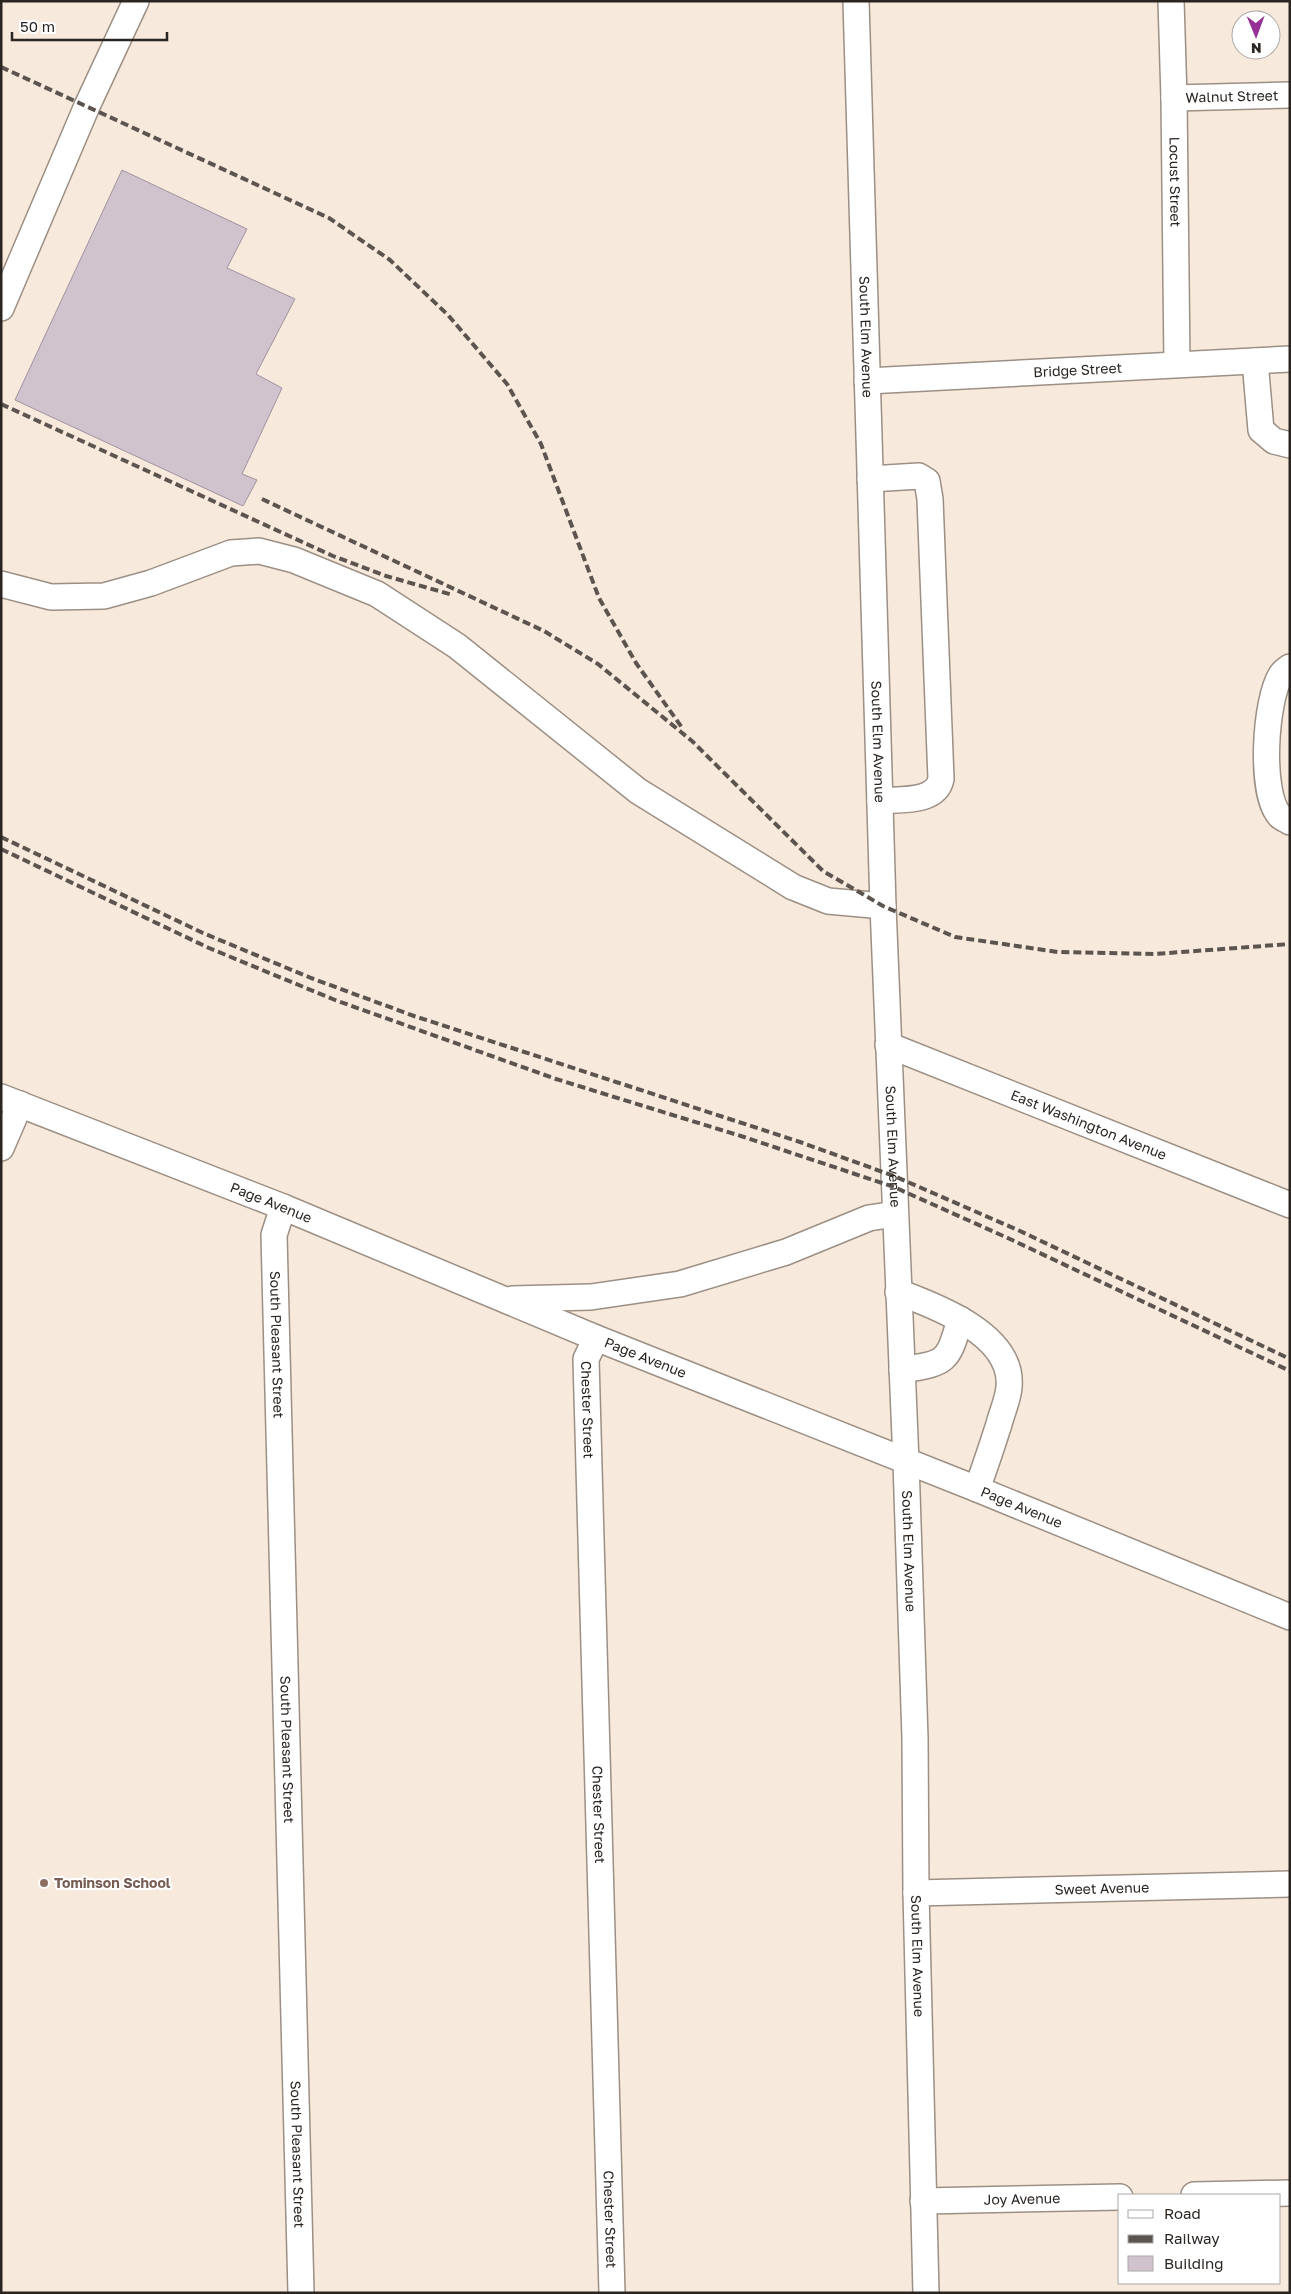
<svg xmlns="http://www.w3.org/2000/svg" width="1291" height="2294" font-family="'Golos Text',sans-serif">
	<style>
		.building { fill: #d1c3ce; stroke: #a0929e }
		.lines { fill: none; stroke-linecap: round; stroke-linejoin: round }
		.minor-casing { stroke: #9c8f84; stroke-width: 28 }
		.minor { stroke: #fff; stroke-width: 25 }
		.rail { stroke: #5c544e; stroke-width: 4; stroke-dasharray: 8 4; stroke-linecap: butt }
		.education-dot { fill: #8d6e63; stroke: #fff; stroke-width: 2 }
		.labels { text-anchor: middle; stroke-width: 4; stroke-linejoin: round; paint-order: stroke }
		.street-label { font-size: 14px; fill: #2b2521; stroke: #fff }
		.education-label { font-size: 14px; font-weight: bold; fill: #785e54; stroke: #fff; text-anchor: start }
	</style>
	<rect width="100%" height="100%" fill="#f8e9dd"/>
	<path class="building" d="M 122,170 L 247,229 L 227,268 L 295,299 L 256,374 L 282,388 L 242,474 L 257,480 L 243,506 L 15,400 Z"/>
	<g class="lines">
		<g class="minor-casing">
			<g id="minor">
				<path id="s1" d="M 856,1 L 883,906 L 906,1462 L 915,1738 L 916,1893 L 926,2293"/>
				<path id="s2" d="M 1171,1 L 1174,98 L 1177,364"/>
				<path id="s3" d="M 1174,98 L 1290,95"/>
				<path d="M 1,308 L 87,106 L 136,1"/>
				<path d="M 1255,361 L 1261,430 L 1274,441 L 1290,445"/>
				<path id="s4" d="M 867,381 L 1290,359"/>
				<path d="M 870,479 L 919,476 L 927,481 L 930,499 L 941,779 C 936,803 901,799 880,801"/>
				<path d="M 1,584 L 51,597 L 104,596 L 151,583 L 231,553 L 259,551 L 294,560 L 377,594 L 457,646 L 638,791 L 793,887 L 828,901 L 883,906"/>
				<path d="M 1290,667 C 1287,669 1283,672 1281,675 C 1265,700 1259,794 1280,816 C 1282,818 1287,820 1290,822"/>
				<path id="s5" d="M 888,1045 L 1290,1205"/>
				<path id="s6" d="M 1,1097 L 283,1207 L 596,1338 L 977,1489 L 1290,1617"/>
				<path d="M 1,1148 L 20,1104"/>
				<path id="s7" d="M 283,1207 L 274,1235 L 301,2293"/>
				<path d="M 898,1292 C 936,1306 1014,1335 1009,1387 C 1008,1400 1002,1412 999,1424 C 992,1446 985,1467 977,1489"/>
				<path d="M 512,1299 L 591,1297 L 680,1284 L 786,1252 L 869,1218 L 895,1214"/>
				<path id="s8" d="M 596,1338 L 586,1359 L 612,2293"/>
				<path d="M 902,1370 C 946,1363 948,1363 960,1319"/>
				<path id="s9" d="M 916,1893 L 1290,1884"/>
				<path d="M 1194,2195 L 1290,2193"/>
				<path id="s10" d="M 923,2201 L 1120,2197"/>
			</g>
		</g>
		<use href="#minor" class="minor"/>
		<path class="rail" d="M 1,67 L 329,218 L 390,260 L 448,315 L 507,384 L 541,444 L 599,598 L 636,663 L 683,729
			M 1,404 L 333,556 L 386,576 L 453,595
			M 262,499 L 544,631 L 598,664 L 692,741 L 823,871 L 883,906 L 955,937 L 1058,952 L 1155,954 L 1290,944
			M 1,837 L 203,933 L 311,978 L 414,1016 L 800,1142 L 894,1176 L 1020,1231 L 1290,1359
			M 1,849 L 209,948 L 335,1000 L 556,1079 L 744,1137 L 894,1187 L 1010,1239 L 1290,1371"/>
	</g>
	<circle class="education-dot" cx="44" cy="1883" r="5"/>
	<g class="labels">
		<g class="street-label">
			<text dy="5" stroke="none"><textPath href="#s3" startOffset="58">Walnut Street</textPath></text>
			<text dy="5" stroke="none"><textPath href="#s2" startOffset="181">Locust Street</textPath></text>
			<text dy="5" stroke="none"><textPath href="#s1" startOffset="336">South Elm Avenue</textPath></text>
			<text dy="5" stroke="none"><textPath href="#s4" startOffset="211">Bridge Street</textPath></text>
			<text dy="5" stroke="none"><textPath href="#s1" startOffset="741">South Elm Avenue</textPath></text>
			<text dy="5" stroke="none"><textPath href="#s5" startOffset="216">East Washington Avenue</textPath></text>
			<text dy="5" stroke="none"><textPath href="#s1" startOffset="1146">South Elm Avenue</textPath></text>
			<text dy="5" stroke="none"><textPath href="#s6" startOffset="290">Page Avenue</textPath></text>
			<text dy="5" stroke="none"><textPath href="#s7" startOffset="139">South Pleasant Street</textPath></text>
			<text dy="5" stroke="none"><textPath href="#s6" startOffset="695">Page Avenue</textPath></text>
			<text dy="5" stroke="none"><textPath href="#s8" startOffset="74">Chester Street</textPath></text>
			<text dy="5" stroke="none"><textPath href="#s6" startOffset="1100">Page Avenue</textPath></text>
			<text dy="5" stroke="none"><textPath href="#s1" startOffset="1551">South Elm Avenue</textPath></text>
			<text dy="5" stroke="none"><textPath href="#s7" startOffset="544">South Pleasant Street</textPath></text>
			<text dy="5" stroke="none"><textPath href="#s8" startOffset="479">Chester Street</textPath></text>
			<text dy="5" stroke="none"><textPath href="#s9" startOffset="186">Sweet Avenue</textPath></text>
			<text dy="5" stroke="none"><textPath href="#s1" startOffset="1956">South Elm Avenue</textPath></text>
			<text dy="5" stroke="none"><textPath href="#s7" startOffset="949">South Pleasant Street</textPath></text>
			<text dy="5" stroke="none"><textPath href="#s10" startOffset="99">Joy Avenue</textPath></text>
			<text dy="5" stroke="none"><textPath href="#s8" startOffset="884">Chester Street</textPath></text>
		</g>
		<g class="education-label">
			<text x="54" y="1888">Tominson School</text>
		</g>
	</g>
	<rect width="1291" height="2294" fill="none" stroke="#2b2521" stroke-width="5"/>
	<rect x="1118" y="2194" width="162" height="90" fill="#ffffff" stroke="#aaa8a6"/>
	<rect x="1128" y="2210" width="25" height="8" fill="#ffffff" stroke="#aaa8a6"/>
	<text x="1164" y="2219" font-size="15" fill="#2b2521">Road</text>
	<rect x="1128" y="2235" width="25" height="8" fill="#5c544e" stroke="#aaa8a6"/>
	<text x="1164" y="2244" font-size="15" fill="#2b2521">Railway</text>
	<rect x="1128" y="2256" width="25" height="15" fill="#d1c3ce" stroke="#aaa8a6"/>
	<text x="1164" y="2269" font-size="15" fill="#2b2521">Building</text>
	<g transform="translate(1256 35) rotate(179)"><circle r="24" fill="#ffffff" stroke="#aaa8a6"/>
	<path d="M0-4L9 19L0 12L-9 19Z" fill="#963095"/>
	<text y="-8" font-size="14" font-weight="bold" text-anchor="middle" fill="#2b2521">N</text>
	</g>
	<path d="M12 32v8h155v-8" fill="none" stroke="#2b2521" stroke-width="2.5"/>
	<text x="20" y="32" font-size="15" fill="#2b2521" stroke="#ffffff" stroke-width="4" paint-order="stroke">50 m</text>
</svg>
